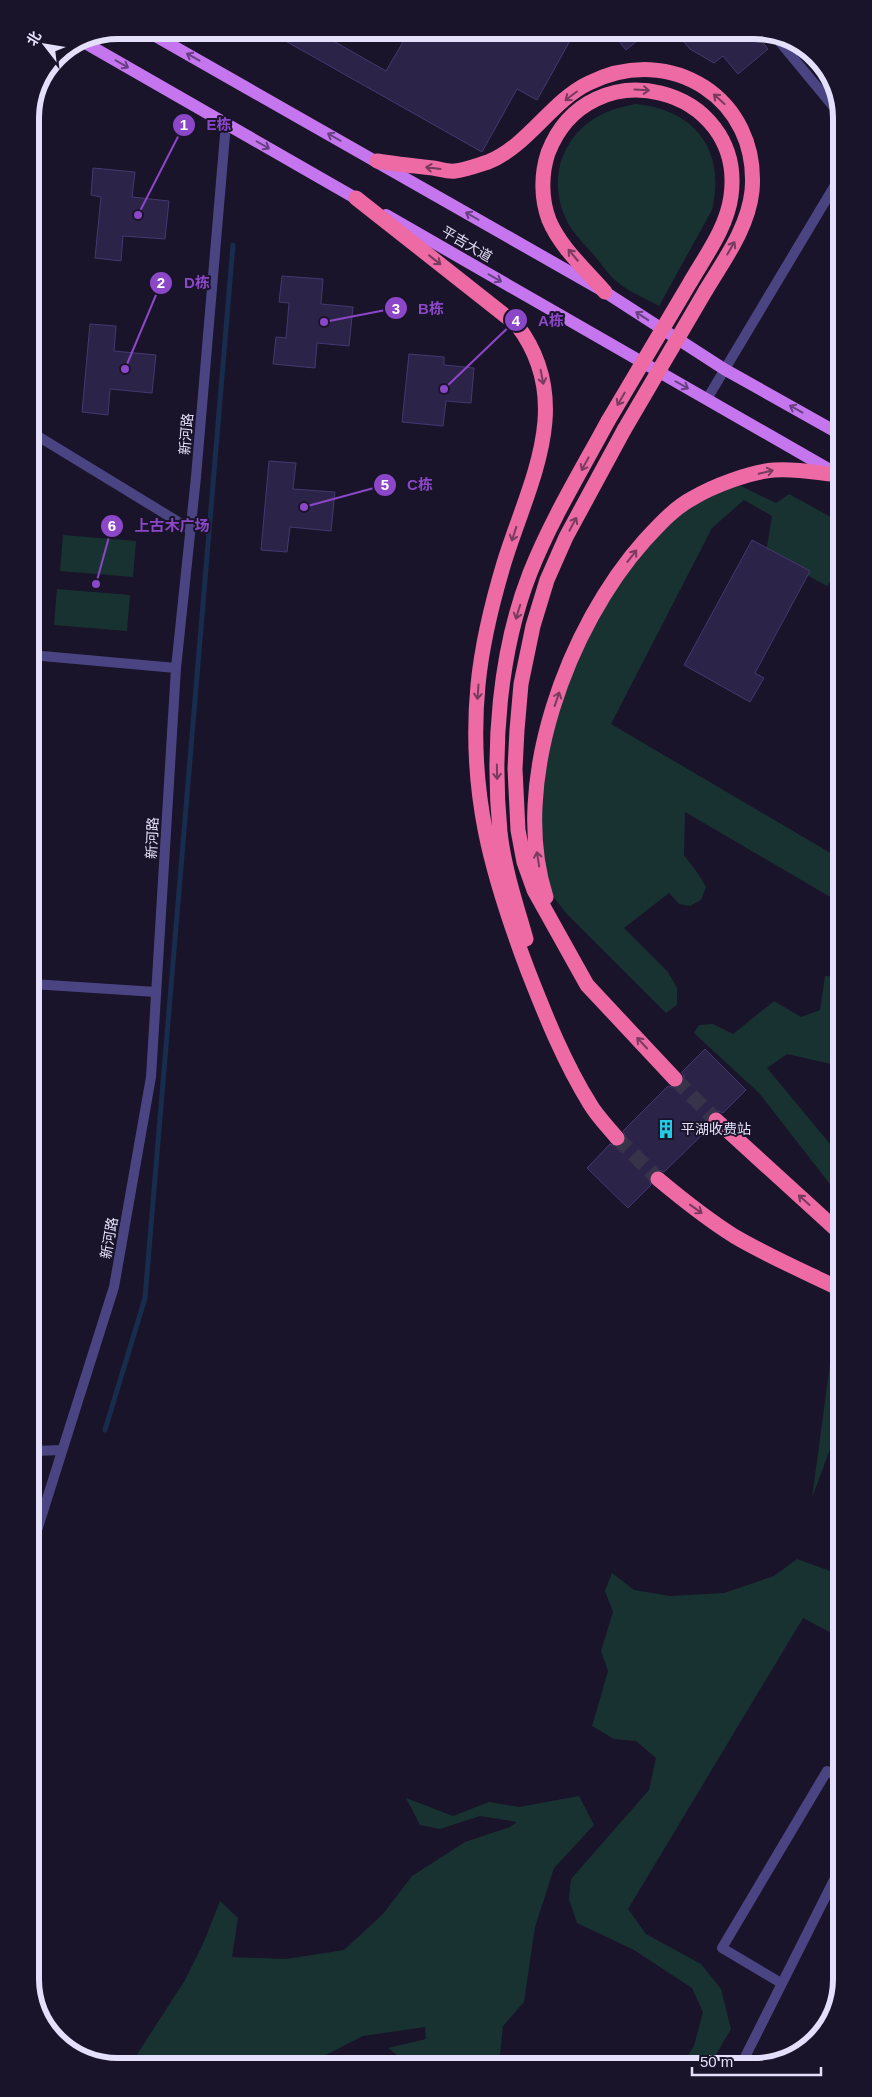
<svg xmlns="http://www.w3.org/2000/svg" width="872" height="2097" font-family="Arial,'Noto Sans SC',sans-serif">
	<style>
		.green { fill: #183232 }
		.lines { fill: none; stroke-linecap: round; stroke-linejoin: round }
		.stream { stroke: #182c4e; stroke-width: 5 }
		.building { fill: #2c2348; stroke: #453871 }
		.highway-tunnel { stroke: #373348; stroke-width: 15; stroke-dasharray: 15 8; stroke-linecap: butt }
		.lane { stroke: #4a4582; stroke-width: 10 }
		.street { stroke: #4a4582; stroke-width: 10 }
		.primary { stroke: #c575ee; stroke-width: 12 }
		.highway { stroke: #ed6aa4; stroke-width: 15 }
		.highway-bridge { stroke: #ed6aa4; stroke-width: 15 }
		.oneway { stroke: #664082 }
		.oneway2 { stroke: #783b60 }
		.labels { text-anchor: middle; stroke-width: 4; stroke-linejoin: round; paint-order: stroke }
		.street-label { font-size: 14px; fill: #e4e0fb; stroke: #191429 }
		.poi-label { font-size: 14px; fill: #e4e0fb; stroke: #191429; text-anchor: start }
		.rim { fill: none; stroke: #e4e0fb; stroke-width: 6 }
		.leader { fill: none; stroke: #8b47c8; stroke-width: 2 }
		.callout-dot { fill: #8b47c8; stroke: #191429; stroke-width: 2 }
		.mark-label { font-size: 15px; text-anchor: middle; font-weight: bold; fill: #fff }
		.callout-label { font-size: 15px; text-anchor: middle; font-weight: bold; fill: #8b47c8; stroke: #191429; stroke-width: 4; stroke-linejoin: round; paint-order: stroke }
	</style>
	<rect width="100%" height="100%" fill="#191429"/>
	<path class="green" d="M 636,104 C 696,110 726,151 712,210 L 659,306 C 645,298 627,291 616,281 C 607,273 601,263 593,254 C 586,246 577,237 571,228 C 555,203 553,169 569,144 C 585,119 607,109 636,104 Z
		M 741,486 L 776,503 L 789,494 L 838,521 L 839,570 L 827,586 L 766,553 L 772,516 L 744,500 L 712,528 L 611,724 L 839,858 L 839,902 L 685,812 L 684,855 L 699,875 L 706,887 L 701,900 L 690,906 L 679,904 L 669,893 L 624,928 L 668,972 L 677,988 L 677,1005 L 666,1013 L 567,914 L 547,889 L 532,776 L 540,729 L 552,689 L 639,538 L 720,488 Z
		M 63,535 L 136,541 L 133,577 L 60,571 Z
		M 57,589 L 130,595 L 127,631 L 54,625 Z
		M 825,976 L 840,977 L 840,1066 L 787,1054 L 767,1068 L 840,1156 L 840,1197 L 759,1093 L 694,1033 L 699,1025 L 713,1024 L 733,1034 L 774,1001 L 801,1017 L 820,1010 Z
		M 840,1324 L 841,1434 L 836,1433 L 812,1498 L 832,1349 Z
		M 797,1559 L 841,1575 L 841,1638 L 803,1618 L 628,1909 L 646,1934 L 701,1964 L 721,1989 L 731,2029 L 711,2063 L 683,2063 L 694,2046 L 703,2012 L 692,1988 L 634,1950 L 577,1923 L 569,1899 L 571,1879 L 649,1790 L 656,1758 L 636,1741 L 614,1739 L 592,1726 L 608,1671 L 601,1651 L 613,1612 L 605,1591 L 612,1573 L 634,1590 L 670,1596 L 724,1593 L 774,1576 Z
		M 579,1796 L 594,1825 L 554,1868 L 535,1927 L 524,2002 L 503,2026 L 499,2064 L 410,2065 L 388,2048 L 426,2039 L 425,2027 L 363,2036 L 318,2059 L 326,2065 L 129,2067 L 185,1980 L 203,1944 L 220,1901 L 238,1918 L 232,1957 L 286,1959 L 344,1950 L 383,1914 L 412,1876 L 465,1842 L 510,1827 L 517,1822 L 480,1816 L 440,1829 L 420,1825 L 406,1798 L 453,1816 L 489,1802 L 519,1807 Z
		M 372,2057 L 381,2065 L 334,2065 Z"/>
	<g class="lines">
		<path class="stream" d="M 105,1430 L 145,1298 L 233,245"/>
	</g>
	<path class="building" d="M 266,30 L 314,30 L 386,71 L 410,30 L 576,30 L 537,100 L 517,89 L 482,152 Z
		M 610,30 L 650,30 L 626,50 Z
		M 674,30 L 753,30 L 768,49 L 738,74 L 723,56 L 714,63 L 690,49 Z
		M 93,168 L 135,172 L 132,197 L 169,201 L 165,239 L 123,236 L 121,261 L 95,258 L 101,197 L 91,195 Z
		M 282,276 L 323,279 L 321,304 L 353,307 L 349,346 L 317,343 L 315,368 L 273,364 L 276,337 L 286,338 L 289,303 L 279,302 Z
		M 90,324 L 116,326 L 114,351 L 156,355 L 152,393 L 110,389 L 108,415 L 82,412 Z
		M 409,354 L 444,357 L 444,365 L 474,368 L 471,403 L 446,401 L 443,426 L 402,422 Z
		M 269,461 L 296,463 L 293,489 L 335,492 L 331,531 L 290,527 L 287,552 L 261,550 Z
		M 752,540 L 810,571 L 755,673 L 764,678 L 750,702 L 684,665 Z
		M 705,1049 L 746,1090 L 723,1113 L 718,1111 L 709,1113 L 707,1118 L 710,1127 L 664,1172 L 659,1170 L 651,1173 L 649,1178 L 651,1185 L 628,1208 L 587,1168 L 610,1144 L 618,1147 L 623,1145 L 626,1137 L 623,1131 L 668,1086 L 677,1088 L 682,1085 L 684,1077 L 682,1072 Z"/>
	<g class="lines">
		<path class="highway-tunnel" d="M 675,1079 L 716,1120
			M 617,1138 L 658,1179"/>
		<path class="lane" d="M 775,36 L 837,111
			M 707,399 L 838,180
			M 781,1983 L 722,1948 L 827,1771 L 842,1779
			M 742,2063 L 842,1864"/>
		<path class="street" d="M 31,432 L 190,529
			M 31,655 L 176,668
			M 32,984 L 156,992
			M 33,1451 L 62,1450
			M 34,1540 L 114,1287 L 151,1077 L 176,668 L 196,477 L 226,123"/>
		<path class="primary" d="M 145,30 L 605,292 L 724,369 L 838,433
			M 80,40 L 364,203
			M 386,215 L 837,474"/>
		<path class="highway" d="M 377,161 C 395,164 414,166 433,168 C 440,169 448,172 455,171 C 465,170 478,165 488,162 C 528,146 551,101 589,83 C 671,42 760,99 752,191 C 748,228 724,260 706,290
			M 356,198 L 517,325 C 576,403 529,482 504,563 C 492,603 482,643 478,685 C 468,791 491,873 528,971 C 546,1017 564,1062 590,1104 C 597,1116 608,1127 617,1138
			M 605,292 C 586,270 560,247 549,220 C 541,199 541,174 548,153 C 589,46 746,86 731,196 C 727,227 706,255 691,281
			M 624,430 L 566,537 L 547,580 L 533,626 L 521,684 L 517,730 L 515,769 L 518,830 L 524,862 L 534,890 L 587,985 L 675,1079
			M 546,897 C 509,784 568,626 645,540 C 659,525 674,508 693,498 C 713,486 750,472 774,470 C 795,468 818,473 838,475
			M 526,939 C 516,904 504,868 500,832 C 492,749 499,652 530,573 C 551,520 581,471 608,421
			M 716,1120 L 840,1233
			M 658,1179 C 682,1199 707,1219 734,1236 C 768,1256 805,1272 840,1289"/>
		<path class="highway-bridge" d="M 608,421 L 691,281
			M 624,430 L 706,290"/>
	</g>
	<defs><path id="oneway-shaft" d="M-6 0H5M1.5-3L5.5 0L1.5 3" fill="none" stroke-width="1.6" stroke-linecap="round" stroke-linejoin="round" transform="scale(1.25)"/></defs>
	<g class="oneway">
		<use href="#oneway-shaft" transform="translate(193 57) rotate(-151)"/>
		<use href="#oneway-shaft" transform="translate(122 64) rotate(30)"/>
		<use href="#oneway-shaft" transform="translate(334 137) rotate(-150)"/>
		<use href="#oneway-shaft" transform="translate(263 145) rotate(30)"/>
		<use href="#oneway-shaft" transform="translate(472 216) rotate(-150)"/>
		<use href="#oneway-shaft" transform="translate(495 278) rotate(30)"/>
		<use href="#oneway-shaft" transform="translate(642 316) rotate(-147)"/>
		<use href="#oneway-shaft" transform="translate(682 385) rotate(30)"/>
		<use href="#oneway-shaft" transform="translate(796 409) rotate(-151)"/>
	</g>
	<g class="oneway2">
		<use href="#oneway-shaft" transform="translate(642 90) rotate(3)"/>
		<use href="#oneway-shaft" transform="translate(571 96) rotate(143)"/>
		<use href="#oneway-shaft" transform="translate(719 99) rotate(-138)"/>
		<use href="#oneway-shaft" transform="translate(433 168) rotate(-173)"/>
		<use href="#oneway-shaft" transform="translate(731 248) rotate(-60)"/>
		<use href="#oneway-shaft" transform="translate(573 255) rotate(-130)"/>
		<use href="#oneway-shaft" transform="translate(435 260) rotate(38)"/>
		<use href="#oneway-shaft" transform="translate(542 377) rotate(79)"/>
		<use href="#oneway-shaft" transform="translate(621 399) rotate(120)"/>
		<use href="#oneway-shaft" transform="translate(585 464) rotate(118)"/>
		<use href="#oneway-shaft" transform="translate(766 472) rotate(-14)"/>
		<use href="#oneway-shaft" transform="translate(573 524) rotate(-62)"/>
		<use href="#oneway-shaft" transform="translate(514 534) rotate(108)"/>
		<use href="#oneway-shaft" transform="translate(632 556) rotate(-52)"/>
		<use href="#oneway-shaft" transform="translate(518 612) rotate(107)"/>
		<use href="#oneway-shaft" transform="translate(478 692) rotate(94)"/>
		<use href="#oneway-shaft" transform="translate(557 699) rotate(-71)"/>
		<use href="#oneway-shaft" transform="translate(497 772) rotate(89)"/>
		<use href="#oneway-shaft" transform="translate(538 859) rotate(-99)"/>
		<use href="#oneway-shaft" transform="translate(642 1043) rotate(-133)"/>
		<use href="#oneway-shaft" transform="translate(804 1200) rotate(-138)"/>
		<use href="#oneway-shaft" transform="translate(696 1209) rotate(36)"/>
	</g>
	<defs>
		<g id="building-bare" transform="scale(1.5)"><path d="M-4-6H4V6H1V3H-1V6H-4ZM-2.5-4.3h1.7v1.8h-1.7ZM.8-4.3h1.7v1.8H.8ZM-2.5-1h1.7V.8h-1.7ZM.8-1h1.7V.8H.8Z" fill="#24cae4" stroke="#191429" stroke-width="2.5" paint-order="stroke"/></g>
	</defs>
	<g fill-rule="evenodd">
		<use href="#building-bare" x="666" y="1129"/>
	</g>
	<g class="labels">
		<g class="street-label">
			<text transform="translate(467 244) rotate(30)" y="5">平吉大道</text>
			<text transform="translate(186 434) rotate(-85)" y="5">新河路</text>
			<text transform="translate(152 838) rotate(-87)" y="5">新河路</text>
			<text transform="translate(109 1238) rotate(-80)" y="5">新河路</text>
		</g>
		<g class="poi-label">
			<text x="681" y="1134">平湖收费站</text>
		</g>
	</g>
	<path d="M0 0H872V2097H0ZM118 39H754A79 79 0 0 1 833 118V1979A79 79 0 0 1 754 2058H118A79 79 0 0 1 39 1979V118A79 79 0 0 1 118 39Z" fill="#191429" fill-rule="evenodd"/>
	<path class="rim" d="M118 39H754A79 79 0 0 1 833 118V1979A79 79 0 0 1 754 2058H118A79 79 0 0 1 39 1979V118A79 79 0 0 1 118 39Z"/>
	<path class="leader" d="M138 215L184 125M125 369L161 283M324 322L396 308M444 389L516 320M304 507L385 485M96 584L112 526"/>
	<g class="callout-dot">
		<circle cx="138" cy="215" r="5"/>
		<circle cx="125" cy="369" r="5"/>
		<circle cx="324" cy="322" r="5"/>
		<circle cx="444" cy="389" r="5"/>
		<circle cx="304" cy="507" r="5"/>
		<circle cx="96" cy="584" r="5"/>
		<circle cx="184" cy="125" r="12"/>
		<circle cx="161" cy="283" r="12"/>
		<circle cx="396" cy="308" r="12"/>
		<circle cx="516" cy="320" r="12"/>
		<circle cx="385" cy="485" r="12"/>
		<circle cx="112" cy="526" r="12"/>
	</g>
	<g class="mark-label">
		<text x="184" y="130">1</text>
		<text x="161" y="288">2</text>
		<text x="396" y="314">3</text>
		<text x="516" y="326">4</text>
		<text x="385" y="490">5</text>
		<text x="112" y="531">6</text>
	</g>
	<g class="callout-label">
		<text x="219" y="130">E栋</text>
		<text x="197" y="288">D栋</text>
		<text x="431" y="314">B栋</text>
		<text x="551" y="326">A栋</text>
		<text x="420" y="490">C栋</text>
		<text x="172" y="531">上古木广场</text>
	</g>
	<g transform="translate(45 45) rotate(301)" stroke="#191429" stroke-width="4" paint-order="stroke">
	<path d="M0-4L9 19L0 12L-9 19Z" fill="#e4e0fb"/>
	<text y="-8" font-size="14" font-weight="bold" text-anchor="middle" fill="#e4e0fb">北</text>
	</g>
	<path d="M692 2067v8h129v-8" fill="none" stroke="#e4e0fb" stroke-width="2.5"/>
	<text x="700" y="2067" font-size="15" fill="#e4e0fb" stroke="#191429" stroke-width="4" paint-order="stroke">50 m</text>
</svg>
